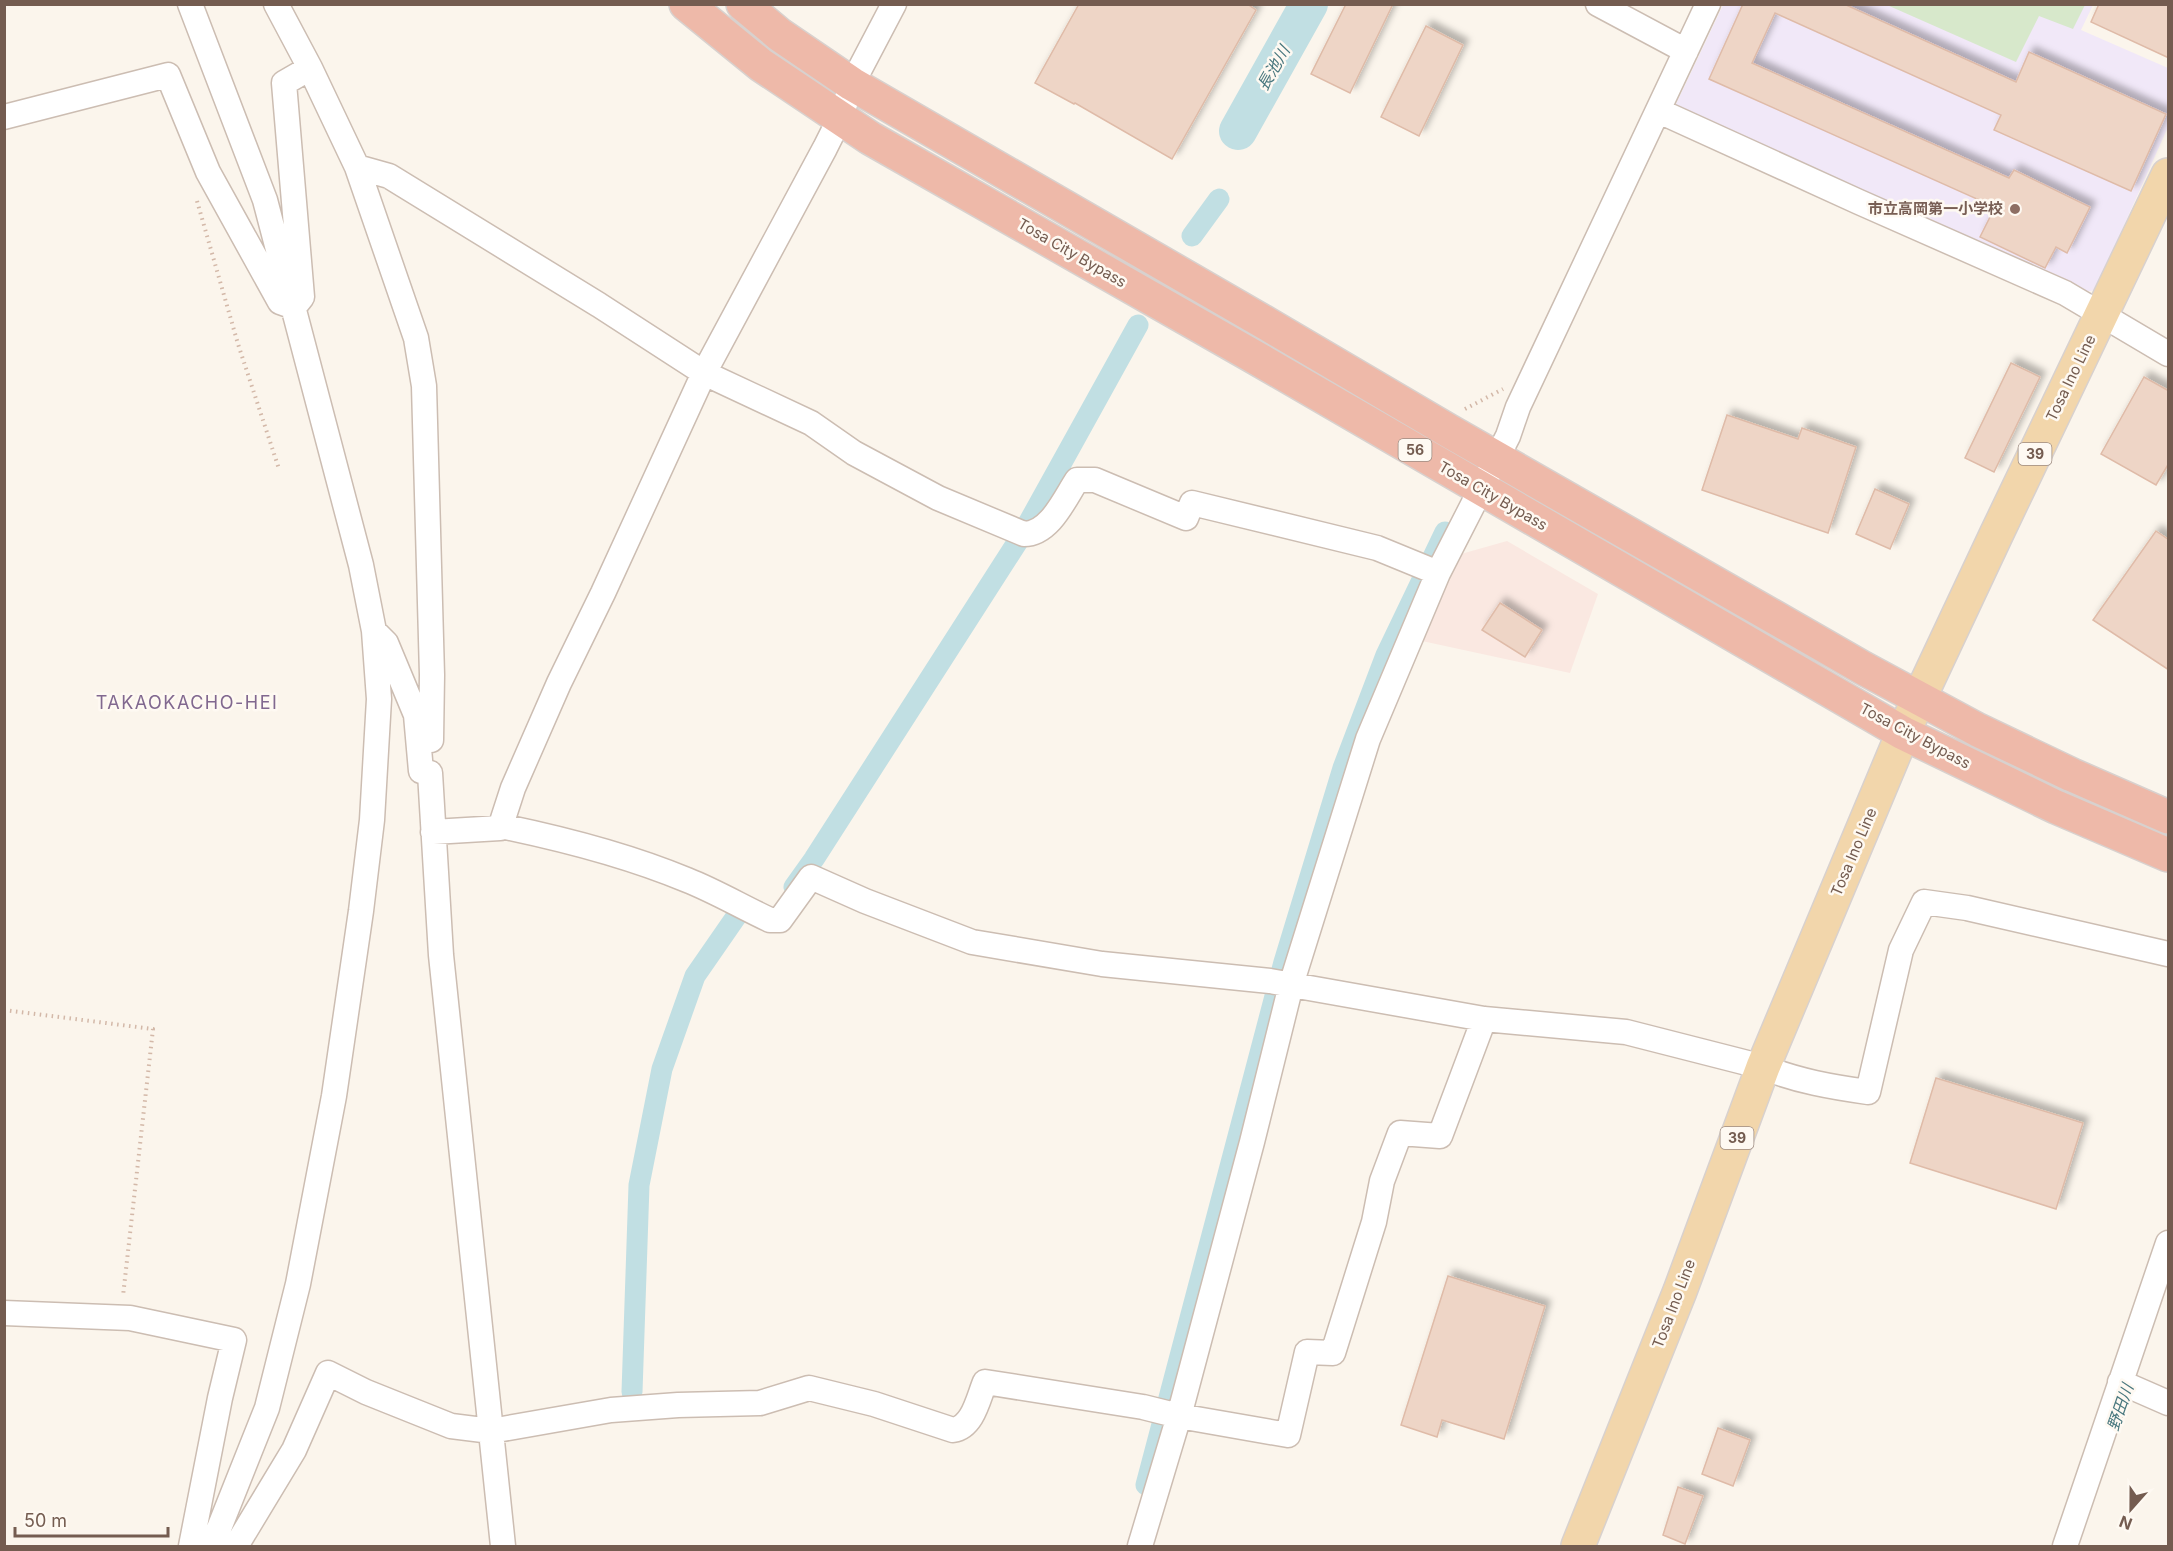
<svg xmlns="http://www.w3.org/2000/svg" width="2173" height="1551" font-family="Inter,'Noto Sans JP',sans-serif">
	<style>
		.commercial { fill: #fae8e1 }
		.education { fill: #f1e8f8 }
		.green { fill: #d7e8cb }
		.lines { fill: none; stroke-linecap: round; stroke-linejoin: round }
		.canal { stroke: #c1dfe3; stroke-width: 21 }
		.river { stroke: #c1dfe3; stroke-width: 38 }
		.building { fill: #eed5c6; stroke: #dfbba8; stroke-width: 1.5; filter: url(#shadow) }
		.street-casing { stroke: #ccbdb2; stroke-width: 27 }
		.primary-casing { stroke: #d8d1ce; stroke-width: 36 }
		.highway-casing { stroke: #d8d1ce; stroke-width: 36 }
		.path { stroke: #d3b8a8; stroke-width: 4; stroke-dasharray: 1.5 4.5; stroke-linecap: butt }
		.street { stroke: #fff; stroke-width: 24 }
		.primary { stroke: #f2d6ab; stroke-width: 33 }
		.highway { stroke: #eeb9a9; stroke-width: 33 }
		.education-dot { fill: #8d6e63; stroke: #fef9f2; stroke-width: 2 }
		.labels { text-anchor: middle; stroke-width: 5; stroke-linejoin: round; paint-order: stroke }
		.shield { fill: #fef9f2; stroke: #9d8b81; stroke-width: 1.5 }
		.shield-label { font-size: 14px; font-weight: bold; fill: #745c50 }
		.education-label { font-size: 15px; font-weight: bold; fill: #785e54; stroke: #fef9f2; text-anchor: end }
		.street-label { font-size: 15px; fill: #745c50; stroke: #fef9f2 }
		.water-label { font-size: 16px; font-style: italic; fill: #48777e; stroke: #fef9f2 }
		.quarter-label { font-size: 18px; letter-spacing: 1.5px; fill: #81688f; stroke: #fef9f2 }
	</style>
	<defs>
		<filter id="shadow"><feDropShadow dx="5.5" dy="-5.5" stdDeviation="3" flood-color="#0004"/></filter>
	</defs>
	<rect width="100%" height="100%" fill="#fbf5ec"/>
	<path class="commercial" d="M 1507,541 L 1598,594 L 1570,673 L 1422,641 L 1425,628 L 1461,554 Z"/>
	<path class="education" d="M 1723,5 L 2093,5 L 2081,30 L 2168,68 L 2168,127 L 2095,290 L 2085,292 L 1679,112 L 1676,104 Z"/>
	<path class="green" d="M 1887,5 L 2085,5 L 2073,29 L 2039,16 L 2016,62 Z"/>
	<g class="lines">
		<path class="canal" d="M 1192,236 L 1219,199
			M 1025,529 L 1138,325
			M 794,887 L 814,859 L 1020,538
			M 632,1392 L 639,1185 L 662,1069 L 695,976 L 740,911
			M 1146,1485 L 1284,962 L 1343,768 L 1386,655 L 1445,532"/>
		<path class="river" d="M 1238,131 L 1309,4"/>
	</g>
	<path class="building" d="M 1079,4 L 1247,4 L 1256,10 L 1172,159 L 1075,103 L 1074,104 L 1035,83 Z
		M 1346,4 L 1393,4 L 1350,93 L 1311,74 Z
		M 1743,4 L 1844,4 L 2016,82 L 2029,52 L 2166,114 L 2131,191 L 1994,130 L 2001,115 L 1775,13 L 1752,63 L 2009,178 L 2014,170 L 2090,207 L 2067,253 L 2056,247 L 2045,268 L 1980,237 L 1995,207 L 1709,79 Z
		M 2099,4 L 2169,4 L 2169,58 L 2091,22 Z
		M 1426,26 L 1463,45 L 1419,136 L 1381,117 Z
		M 2011,363 L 2040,377 L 1994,472 L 1965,458 Z
		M 2144,377 L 2169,391 L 2169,463 L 2156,485 L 2101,454 Z
		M 1727,415 L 1798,439 L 1802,428 L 1856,447 L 1828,533 L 1702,490 Z
		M 1875,489 L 1909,504 L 1890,549 L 1856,534 Z
		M 2156,531 L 2169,540 L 2169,670 L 2093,620 Z
		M 1500,603 L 1542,630 L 1525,657 L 1482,630 Z
		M 1936,1078 L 2083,1123 L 2056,1209 L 1910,1163 Z
		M 1448,1276 L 1545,1306 L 1504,1439 L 1442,1420 L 1437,1437 L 1401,1425 Z
		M 1718,1428 L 1750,1440 L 1733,1486 L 1702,1474 Z
		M 1678,1487 L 1703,1496 L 1685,1544 L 1663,1535 Z"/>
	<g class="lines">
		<g class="street-casing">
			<path id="street" d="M 190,4 L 265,200 L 361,565 L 374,631 L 379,699 L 372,820 L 361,911 L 334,1096 L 298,1284 L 267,1408 L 212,1546
				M 276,4 L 310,68 L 357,167 L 416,338 L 424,386 L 432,675 L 431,740
				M 1598,4 L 1686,51
				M 1659,111 L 1859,202 L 2065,293 L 2168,354
				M 4,117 L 168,75 L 208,172 L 280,302 L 294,307 L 302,297 L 284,83 L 310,68
				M 357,167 L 389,176 L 599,305 L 704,373 L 811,423 L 854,453 L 938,498 L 1024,534 C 1050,534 1065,498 1077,480 L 1095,480 L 1186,518 L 1192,503 L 1377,548 L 1438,573
				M 376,633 L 386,643 L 416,715 L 421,771 L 430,773 L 441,955 L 503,1546
				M 501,826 C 564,839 627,855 687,880 C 715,891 742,907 770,920 L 780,920 L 811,877 L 865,901 L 972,942 L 1102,964 L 1270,981 L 1484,1019 L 1626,1032 L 1763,1067 C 1797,1081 1832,1087 1868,1092 L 1901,950 L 1924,902 L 1967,908 L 2168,954
				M 433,832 L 500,828 L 513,788 L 559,683 L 603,593 L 704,373 L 825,148 L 840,118 L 852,84 L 894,4
				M 4,1313 L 130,1318 L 234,1340 L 220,1398 L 191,1546
				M 2120,1382 L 2168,1403
				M 236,1546 L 294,1450 L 328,1373 L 366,1392 L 451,1426 L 491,1431 L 611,1410 L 678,1405 L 760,1403 L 809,1388 L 874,1404 L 953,1430 C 973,1427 978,1399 985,1382 L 1143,1407 L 1179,1416 L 1288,1435 L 1307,1352 L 1333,1353 L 1374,1222 L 1382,1181 L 1400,1133 L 1440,1136 L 1484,1019
				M 1140,1546 L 1179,1416 L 1252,1142 L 1291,985 L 1368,739 L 1438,573 L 1508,436 L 1518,407 L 1708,4
				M 2065,1546 L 2168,1243"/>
		</g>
		<g class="primary-casing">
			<path id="primary" d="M 1578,1546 L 1680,1291 L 1763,1067 L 1903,733 L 1996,535 L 2168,175"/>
		</g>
		<g class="highway-casing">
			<path id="highway" d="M 686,4 L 761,65 L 870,138 L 1251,355 L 1903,733 L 2056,807 L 2168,855
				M 743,4 L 780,35 L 852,84 L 1269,325 L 1449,431 L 1863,668 L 1978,730 L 2072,775 L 2168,817"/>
		</g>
		<path class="path" d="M 197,201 L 238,344 L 279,469
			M 1465,409 L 1503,389
			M 4,1010 L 153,1029 L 123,1296"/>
		<use href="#street" class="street"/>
		<use href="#primary" class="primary"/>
		<use href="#highway" class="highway"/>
	</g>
	<circle class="education-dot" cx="2015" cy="209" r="6"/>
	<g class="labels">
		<g class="shield">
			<rect x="1398.5" y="439" width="33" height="22" rx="4.5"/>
			<rect x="2018.5" y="443" width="33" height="22" rx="4.5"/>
			<rect x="1720.5" y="1127" width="33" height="22" rx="4.5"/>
		</g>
		<g class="shield-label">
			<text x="1415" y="455">56</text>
			<text x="2035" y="459">39</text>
			<text x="1737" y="1143">39</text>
		</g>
		<g class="education-label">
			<text x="2003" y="214">市立高岡第一小学校</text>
		</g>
		<g class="street-label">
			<text transform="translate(1072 253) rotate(30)" y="5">Tosa City Bypass</text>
			<text transform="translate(2071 378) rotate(-64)" y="5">Tosa Ino Line</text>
			<text transform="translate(1493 496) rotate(30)" y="5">Tosa City Bypass</text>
			<text transform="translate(1915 736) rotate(28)" y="5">Tosa City Bypass</text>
			<text transform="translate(1854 852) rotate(-67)" y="5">Tosa Ino Line</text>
			<text transform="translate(1674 1304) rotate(-69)" y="5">Tosa Ino Line</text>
		</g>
		<g class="water-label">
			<text transform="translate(1273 68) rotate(-60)" y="6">長池川</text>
			<text transform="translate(2120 1407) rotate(-71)" y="6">野田川</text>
		</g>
		<g class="quarter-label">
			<text x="187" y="709">TAKAOKACHO-HEI</text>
		</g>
	</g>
	<rect width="2173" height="1551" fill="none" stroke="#745c50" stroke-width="12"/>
	<g transform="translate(2131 1509) rotate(201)" stroke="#fef9f2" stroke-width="4.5" paint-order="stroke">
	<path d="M0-4.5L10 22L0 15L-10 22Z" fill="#745c50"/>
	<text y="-9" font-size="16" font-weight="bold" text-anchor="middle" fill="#745c50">N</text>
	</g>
	<path d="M15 1527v9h153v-9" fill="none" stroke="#745c50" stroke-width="3"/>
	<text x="24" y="1527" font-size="18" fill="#745c50" stroke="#fef9f2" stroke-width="4.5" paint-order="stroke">50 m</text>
</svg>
